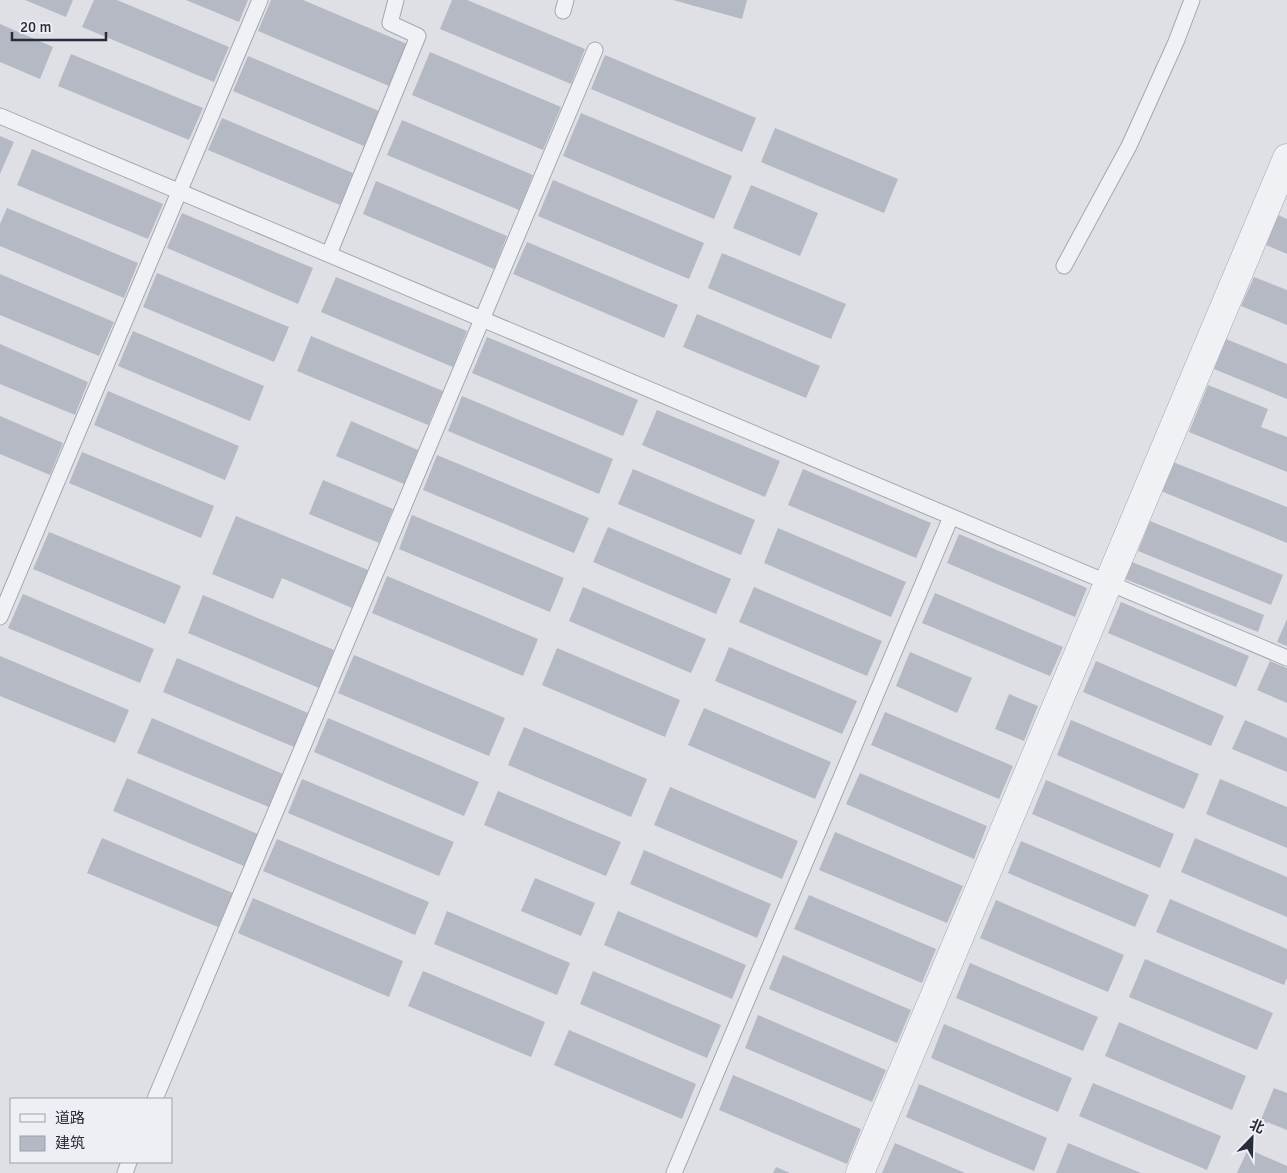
<svg xmlns="http://www.w3.org/2000/svg" width="1287" height="1173" font-family="Signika,'Noto Sans SC',sans-serif">
	<style>
		.building { fill: #b5b9c3 }
		.lines { fill: none; stroke-linecap: round; stroke-linejoin: round }
		.lane-casing { stroke: #a4a7b0; stroke-width: 17 }
		.street-casing { stroke: #a4a7b0; stroke-width: 29 }
		.lane { stroke: #f0f1f5; stroke-width: 15 }
		.street { stroke: #f0f1f5; stroke-width: 28 }
	</style>
	<rect width="100%" height="100%" fill="#dee0e6"/>
	<path class="building" d="M 25,0 L 73,0 L 66,17 Z
		M 94,0 L 117,0 L 229,47 L 214,82 L 82,27 Z
		M 186,0 L 248,0 L 239,22 Z
		M 271,0 L 303,0 L 407,44 L 389,86 L 258,31 Z
		M 452,0 L 467,0 L 585,49 L 571,84 L 440,29 Z
		M 673,0 L 747,0 L 742,19 Z
		M 0,24 L 53,47 L 40,79 L 0,62 Z
		M 430,52 L 561,107 L 543,150 L 412,95 Z
		M 71,54 L 203,108 L 189,140 L 58,86 Z
		M 605,55 L 756,118 L 742,152 L 591,89 Z
		M 248,56 L 379,111 L 364,146 L 233,91 Z
		M 581,113 L 732,176 L 714,219 L 563,156 Z
		M 222,118 L 353,173 L 340,205 L 208,150 Z
		M 402,120 L 533,175 L 519,210 L 387,155 Z
		M 775,128 L 898,179 L 884,213 L 761,162 Z
		M 0,136 L 14,142 L 0,174 Z
		M 32,149 L 163,204 L 148,239 L 17,185 Z
		M 553,180 L 704,243 L 689,279 L 538,216 Z
		M 376,181 L 507,236 L 494,269 L 363,214 Z
		M 751,185 L 818,213 L 800,256 L 733,228 Z
		M 7,208 L 138,263 L 124,298 L 0,246 L 0,224 Z
		M 182,213 L 313,268 L 298,304 L 167,248 Z
		M 1278,215 L 1287,219 L 1287,254 L 1266,245 Z
		M 527,242 L 678,305 L 664,338 L 513,274 Z
		M 722,253 L 846,304 L 831,339 L 708,288 Z
		M 157,273 L 289,327 L 274,362 L 143,307 Z
		M 0,274 L 114,322 L 99,356 L 0,315 Z
		M 336,277 L 467,331 L 453,367 L 321,312 Z
		M 1254,277 L 1287,290 L 1287,325 L 1241,306 Z
		M 697,314 L 820,366 L 806,398 L 683,347 Z
		M 133,331 L 264,386 L 250,421 L 118,366 Z
		M 311,336 L 443,391 L 428,425 L 297,371 Z
		M 487,337 L 638,400 L 623,436 L 472,373 Z
		M 1226,339 L 1287,364 L 1287,399 L 1214,369 Z
		M 0,344 L 88,382 L 75,415 L 0,384 Z
		M 1208,385 L 1268,409 L 1261,427 L 1287,437 L 1287,472 L 1189,432 Z
		M 108,391 L 239,446 L 225,480 L 94,425 Z
		M 462,396 L 613,459 L 599,494 L 448,431 Z
		M 657,410 L 780,461 L 765,497 L 642,445 Z
		M 0,416 L 63,443 L 50,475 L 0,454 Z
		M 351,421 L 418,450 L 404,484 L 336,456 Z
		M 82,452 L 214,506 L 201,538 L 69,483 Z
		M 437,455 L 589,518 L 574,553 L 423,490 Z
		M 1173,462 L 1287,507 L 1287,543 L 1161,491 Z
		M 633,469 L 755,520 L 741,555 L 618,504 Z
		M 803,469 L 931,523 L 916,558 L 788,505 Z
		M 323,480 L 393,509 L 379,543 L 309,514 Z
		M 412,515 L 564,578 L 550,612 L 399,549 Z
		M 236,516 L 368,570 L 352,608 L 282,578 L 273,599 L 212,574 Z
		M 1150,521 L 1283,575 L 1271,605 L 1138,551 Z
		M 608,527 L 731,579 L 716,614 L 593,562 Z
		M 778,528 L 906,582 L 891,617 L 764,563 Z
		M 49,532 L 181,586 L 165,624 L 33,569 Z
		M 959,534 L 1087,588 L 1075,617 L 947,563 Z
		M 1132,562 L 1264,615 L 1258,632 L 1125,579 Z
		M 387,576 L 538,639 L 523,676 L 372,613 Z
		M 583,587 L 706,639 L 691,673 L 569,621 Z
		M 754,587 L 882,641 L 867,676 L 739,622 Z
		M 935,593 L 1063,647 L 1050,676 L 922,623 Z
		M 23,594 L 154,649 L 140,683 L 8,628 Z
		M 203,595 L 334,650 L 319,688 L 188,633 Z
		M 1121,602 L 1249,656 L 1236,687 L 1108,633 Z
		M 1287,619 L 1287,646 L 1277,642 Z
		M 729,647 L 857,701 L 842,734 L 715,681 Z
		M 557,648 L 680,700 L 665,737 L 542,685 Z
		M 910,652 L 972,678 L 957,713 L 896,686 Z
		M 354,655 L 505,718 L 489,756 L 338,693 Z
		M 0,656 L 129,710 L 115,743 L 0,696 Z
		M 177,658 L 308,713 L 294,747 L 163,692 Z
		M 1096,661 L 1224,716 L 1211,746 L 1083,692 Z
		M 1270,661 L 1287,668 L 1287,703 L 1257,690 Z
		M 1009,694 L 1038,706 L 1024,741 L 995,729 Z
		M 704,708 L 831,762 L 815,799 L 688,745 Z
		M 885,712 L 1013,766 L 999,799 L 871,745 Z
		M 152,718 L 283,774 L 269,807 L 137,753 Z
		M 328,718 L 479,782 L 464,816 L 314,752 Z
		M 1071,720 L 1199,774 L 1184,809 L 1057,755 Z
		M 1245,720 L 1287,738 L 1287,772 L 1232,749 Z
		M 524,727 L 647,779 L 631,817 L 508,765 Z
		M 860,773 L 987,826 L 974,859 L 846,804 Z
		M 127,778 L 258,834 L 244,866 L 113,811 Z
		M 302,779 L 454,842 L 439,876 L 288,813 Z
		M 1220,779 L 1287,807 L 1287,848 L 1206,814 Z
		M 1046,780 L 1174,834 L 1160,868 L 1032,814 Z
		M 670,787 L 798,841 L 782,879 L 654,825 Z
		M 498,791 L 621,842 L 606,876 L 484,825 Z
		M 835,832 L 963,886 L 947,923 L 819,870 Z
		M 102,838 L 233,893 L 218,927 L 87,873 Z
		M 1195,838 L 1287,877 L 1287,917 L 1181,872 Z
		M 277,839 L 429,902 L 415,935 L 263,871 Z
		M 1021,841 L 1149,895 L 1135,927 L 1008,873 Z
		M 644,850 L 771,904 L 757,938 L 630,884 Z
		M 535,878 L 595,903 L 581,936 L 521,911 Z
		M 809,895 L 936,949 L 922,983 L 794,929 Z
		M 253,898 L 403,961 L 389,997 L 238,933 Z
		M 1170,899 L 1287,949 L 1287,978 L 1284,985 L 1156,932 Z
		M 996,900 L 1124,955 L 1108,992 L 980,938 Z
		M 447,911 L 570,963 L 557,995 L 434,944 Z
		M 618,911 L 746,965 L 732,999 L 604,945 Z
		M 783,955 L 911,1010 L 897,1043 L 769,989 Z
		M 1145,959 L 1273,1013 L 1257,1050 L 1129,997 Z
		M 970,963 L 1098,1017 L 1083,1051 L 956,998 Z
		M 423,971 L 545,1022 L 531,1057 L 408,1006 Z
		M 593,971 L 721,1025 L 707,1058 L 580,1004 Z
		M 758,1015 L 886,1070 L 872,1102 L 745,1048 Z
		M 1119,1022 L 1246,1076 L 1232,1110 L 1105,1056 Z
		M 944,1024 L 1072,1078 L 1058,1112 L 931,1058 Z
		M 569,1030 L 696,1084 L 682,1119 L 554,1065 Z
		M 733,1075 L 861,1129 L 847,1164 L 719,1110 Z
		M 1093,1083 L 1221,1136 L 1207,1170 L 1079,1116 Z
		M 919,1084 L 1047,1138 L 1034,1171 L 906,1117 Z
		M 1274,1088 L 1287,1093 L 1287,1130 L 1267,1122 L 1266,1124 L 1260,1122 Z
		M 895,1143 L 965,1173 L 882,1173 Z
		M 1068,1143 L 1141,1173 L 1056,1173 Z
		M 1248,1149 L 1287,1166 L 1287,1173 L 1237,1173 Z
		M 776,1167 L 790,1173 L 773,1173 Z"/>
	<g class="lines">
		<g class="lane-casing">
			<path id="lane" d="M 563,11 L 566,0
				M 0,116 L 1287,658
				M 329,254 L 418,36 L 390,23 L 396,0
				M 1064,266 L 1129,146 L 1176,42 L 1192,0
				M 0,617 L 260,0
				M 155,1099 L 595,50
				M 125,1173 L 129,1162
				M 674,1173 L 951,517"/>
		</g>
		<g class="street-casing">
			<path id="street" d="M 860,1173 L 1287,158"/>
		</g>
		<use href="#lane" class="lane"/>
		<use href="#street" class="street"/>
	</g>
	<rect x="10" y="1098" width="162" height="65" fill="#edeff4" stroke="#9ea1aa"/>
	<rect x="20" y="1114" width="25" height="8" fill="#f0f1f5" stroke="#9ea1aa"/>
	<text x="55" y="1123" font-size="15" fill="#282d3c">道路</text>
	<rect x="20" y="1136" width="25" height="15" fill="#b5b9c3" stroke="#9ea1aa"/>
	<text x="55" y="1148" font-size="15" fill="#282d3c">建筑</text>
	<g transform="translate(1252 1138) rotate(23)" stroke="#edeff4" stroke-width="4" paint-order="stroke">
	<path d="M0-4L9 19L0 12L-9 19Z" fill="#282d3c"/>
	<text y="-8" font-size="14" font-weight="bold" text-anchor="middle" fill="#282d3c">北</text>
	</g>
	<path d="M12 32v8h94v-8" fill="none" stroke="#282d3c" stroke-width="2.5"/>
	<text x="20" y="32" font-size="15" fill="#282d3c" stroke="#edeff4" stroke-width="4" paint-order="stroke">20 m</text>
</svg>
